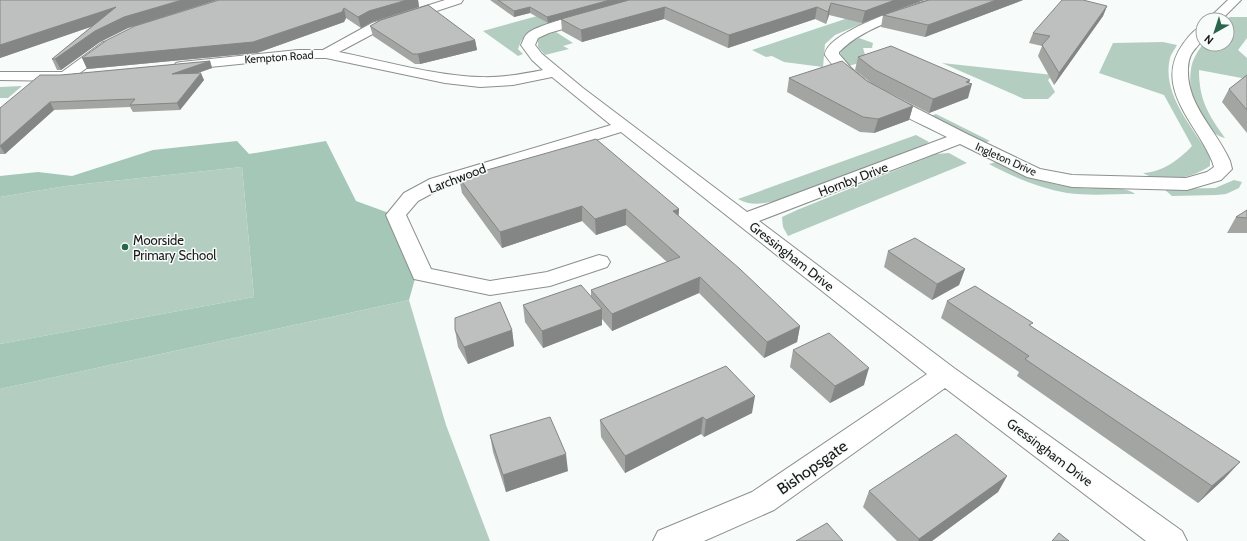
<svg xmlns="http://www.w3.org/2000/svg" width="1247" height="541" font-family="Cabin,sans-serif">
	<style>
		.green { fill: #b3cdc1 }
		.forest { fill: #a4c7b7 }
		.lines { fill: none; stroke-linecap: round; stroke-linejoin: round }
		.street-casing { stroke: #8b8f8d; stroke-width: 2 }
		.street { fill: #fff; fill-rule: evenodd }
		.wall { fill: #a3a5a3 }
		.shaded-wall { fill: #848685 }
		.building { fill: #bdc0be; stroke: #848685 }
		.poi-dot { fill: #29644d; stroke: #f7fbf9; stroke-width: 1.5 }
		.labels { text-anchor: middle; stroke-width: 3; stroke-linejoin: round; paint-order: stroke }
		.far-street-label { font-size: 11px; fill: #181919; stroke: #f7fbf9 }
		.street-label { font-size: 13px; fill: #181919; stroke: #f7fbf9 }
		.poi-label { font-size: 13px; fill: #181919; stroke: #f7fbf9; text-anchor: start }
		.near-street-label { font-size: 16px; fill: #181919; stroke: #f7fbf9 }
	</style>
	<rect width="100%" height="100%" fill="#f7fbf9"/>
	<path class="green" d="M 638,0 L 529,33 L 521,41 L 518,49 L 523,54 L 518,56 L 483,31 L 541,15 Z
		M 881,7 L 892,11 L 835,35 L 825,44 L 823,67 L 784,62 L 772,56 L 766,57 L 752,50 Z
		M 1230,17 L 1247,17 L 1247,38 L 1238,50 L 1247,58 L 1247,79 L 1199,70 C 1199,100 1208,114 1225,138 C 1199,131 1187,93 1191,69 C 1192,60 1198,51 1203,44 L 1227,44 L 1227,20 L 1225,20 Z
		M 556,32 L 573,43 L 563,46 L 569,49 L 545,55 L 538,47 L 538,39 L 545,35 Z
		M 859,38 L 873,43 L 872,48 L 863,48 L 867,61 L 848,66 L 840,53 L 843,46 Z
		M 1163,42 L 1177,45 C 1175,49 1171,54 1170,58 C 1161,95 1194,128 1210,157 L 1210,166 C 1192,178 1163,185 1143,173 C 1161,173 1180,159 1192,146 L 1164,95 L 1099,73 L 1113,43 Z
		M 942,63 L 1053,75 L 1048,80 L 1055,92 L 1048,99 L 1024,99 Z
		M 22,86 L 8,98 L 0,98 L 0,87 Z
		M 936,114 L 990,141 L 984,143 L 930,116 Z
		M 916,135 L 929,142 L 919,148 L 775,201 C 760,204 751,206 738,199 Z
		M 949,153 L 967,163 L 788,236 L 783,227 L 782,217 L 797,210 L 936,154 Z
		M 996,162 C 1023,175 1051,186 1081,188 C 1095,189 1125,185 1135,194 C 1113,194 1089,196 1067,193 C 1039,188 1013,177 989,164 Z
		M 242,167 L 254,297 L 0,344 L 0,197 L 66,186 Z
		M 1234,180 L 1242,182 L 1239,188 L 1226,194 L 1216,195 L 1172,196 L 1164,189 L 1215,188 Z
		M 409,300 L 446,425 L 490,541 L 0,541 L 0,389 Z"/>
	<path class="forest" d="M 237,141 L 249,154 L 326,141 L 356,201 L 400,217 L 418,268 L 409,300 L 0,389 L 0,344 L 254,297 L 242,167 L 66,186 L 0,197 L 0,176 L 38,172 L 72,176 L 153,150 Z"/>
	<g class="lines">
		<g class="street-casing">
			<path id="street" d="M 445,0 L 463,0 L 461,3 L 382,29 L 339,52 C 383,61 437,76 480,77 C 501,78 523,74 543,70 L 532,60 L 521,45 C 523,42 524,36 527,34 C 534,26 584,12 594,14 L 595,17 L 594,20 L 549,33 L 538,38 L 535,45 L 542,54 L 583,88 L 747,212 L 947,137 C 904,115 853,96 825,55 C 825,33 912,3 932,0 C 937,0 944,0 950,0 L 948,3 C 911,15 867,24 839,52 L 839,54 L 851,68 L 871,85 L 967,134 L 1040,169 L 1072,175 L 1186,178 L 1207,172 L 1214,167 L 1212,161 C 1197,124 1152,87 1183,44 C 1188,37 1195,28 1203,26 C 1203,29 1204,35 1203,38 C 1197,50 1189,50 1188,68 C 1186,105 1216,129 1230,161 L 1232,169 L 1221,180 L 1187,190 L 1072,187 L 1027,177 L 960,144 L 759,221 L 954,368 L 1182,531 L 1187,541 L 1146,541 L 945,388 L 774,510 L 704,541 L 653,541 L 658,531 L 752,492 L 927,374 L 621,132 L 444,187 L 418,201 L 406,215 L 431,269 L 490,281 L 547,272 L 599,255 L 607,257 L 610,262 L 607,267 L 550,286 L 490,295 L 414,279 L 386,215 L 404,193 L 430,179 L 611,125 L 552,77 L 513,85 L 480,87 L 445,83 L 326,58 L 298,58 L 181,70 L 176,69 L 174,66 L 176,63 L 181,62 L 298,50 L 323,50 L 372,23 Z
				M 1228,0 L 1241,0 L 1221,20 L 1207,20 Z
				M 108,41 L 113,42 L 115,45 L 113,48 L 72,79 L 64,81 L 0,80 L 0,72 L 62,72 L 103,42 Z"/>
		</g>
		<use href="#street" class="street"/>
	</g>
	<path class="wall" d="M 0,0 L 217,0 L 128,28 L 100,42 L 61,70 L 57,70 L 52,59 L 92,26 L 0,58 Z
		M 219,0 L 418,0 L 419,7 L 372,22 L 361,28 L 346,18 L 344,22 L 257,53 L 87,69 Z
		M 490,0 L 925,0 L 921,1 L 886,14 L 929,0 L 1023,0 L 925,37 L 881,27 L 883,15 L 862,23 L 829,15 L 826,24 L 815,19 L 728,48 L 664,19 L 582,42 L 562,31 L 561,19 L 548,23 L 530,13 L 514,17 Z
		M 1107,6 L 1103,16 L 1054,85 L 1038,56 L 1042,46 L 1029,43 L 1033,33 Z
		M 370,26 L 475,40 L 477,50 L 420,64 L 415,64 L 373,36 Z
		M 858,57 L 969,83 L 968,98 L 929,113 L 876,86 L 913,106 L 909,120 L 874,133 L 860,132 L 787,92 L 789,78 L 867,81 L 871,83 L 855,70 Z
		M 210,61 L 212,68 L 198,73 L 204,80 L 180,110 L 133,112 L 130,107 L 54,110 L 5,154 L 0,154 L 0,108 L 61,75 Z
		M 1247,75 L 1247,133 L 1222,102 L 1229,89 Z
		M 459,178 L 679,209 L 678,216 L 800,326 L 797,342 L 764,358 L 699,293 L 612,331 L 602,319 L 602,325 L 543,348 L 525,322 L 523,305 L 591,297 L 591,290 L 667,262 L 626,225 L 596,235 L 582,221 L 502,248 L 462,193 Z
		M 1247,210 L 1247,233 L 1227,233 L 1236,217 Z
		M 888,251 L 965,269 L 959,285 L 932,300 L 884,267 Z
		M 947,301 L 1031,326 L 1225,478 L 1198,503 L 1017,376 L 1019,372 L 941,318 Z
		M 455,330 L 512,330 L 514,346 L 468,364 L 458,347 Z
		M 793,350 L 864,385 L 830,403 L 790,367 Z
		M 752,413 L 704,437 L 701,434 L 625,473 L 601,437 L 600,420 Z
		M 490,435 L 568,471 L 506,492 L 493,452 Z
		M 1007,476 L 998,492 L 932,541 L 897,541 L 863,507 L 869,491 Z"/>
	<path class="shaded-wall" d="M 182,0 L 217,0 L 128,28 L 100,42 L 61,70 L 55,59 L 95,31 L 124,17 Z
		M 407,0 L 418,0 L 419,7 L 372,22 L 361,28 L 358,17 L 369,11 Z
		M 610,0 L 633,0 L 548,23 L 547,17 Z
		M 895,0 L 925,0 L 921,1 L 862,23 L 865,11 Z
		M 996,0 L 1023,0 L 925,37 L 928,25 Z
		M 831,3 L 829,15 L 826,24 L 828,12 Z
		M 1107,6 L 1103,16 L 1054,85 L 1059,73 Z
		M 116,7 L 120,17 L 0,58 L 0,45 Z
		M 530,7 L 530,13 L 514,17 L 514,11 Z
		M 665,7 L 664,19 L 582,42 L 581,30 Z
		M 817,7 L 815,19 L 728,48 L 729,35 Z
		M 344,8 L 346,18 L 344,22 L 257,53 L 87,69 L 82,58 Z
		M 475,40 L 477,50 L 420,64 L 418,54 Z
		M 210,61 L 212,68 L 175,81 L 172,74 Z
		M 201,73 L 204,80 L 180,110 L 177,103 Z
		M 970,80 L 968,86 L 972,84 L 968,98 L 929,113 L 933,99 Z
		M 50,102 L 54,110 L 5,154 L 0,146 Z
		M 913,106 L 909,120 L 874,133 L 878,119 Z
		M 582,206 L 582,221 L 502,248 L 500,232 Z
		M 626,209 L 626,225 L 596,235 L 595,219 Z
		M 679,209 L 678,225 L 673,211 Z
		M 965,269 L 959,285 L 932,300 L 937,284 Z
		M 700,277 L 699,293 L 612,331 L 612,314 Z
		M 602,309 L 602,325 L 543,348 L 542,331 Z
		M 800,326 L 797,342 L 764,358 L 767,342 Z
		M 512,330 L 514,346 L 468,364 L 464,347 Z
		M 869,368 L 864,385 L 830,403 L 835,386 Z
		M 755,396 L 752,413 L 704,437 L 706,420 Z
		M 703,417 L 701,434 L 625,473 L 625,456 Z
		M 566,454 L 568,471 L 506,492 L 503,475 Z
		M 1240,462 L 1225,478 L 1198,503 L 1212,486 Z
		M 1007,476 L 998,492 L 932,541 L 918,541 L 919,539 Z"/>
	<path class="building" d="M 0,0 L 182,0 L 124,17 L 95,31 L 55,59 L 52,59 L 116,7 L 0,45 Z
		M 219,0 L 407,0 L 369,11 L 358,17 L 344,8 L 342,12 L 253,42 L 82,58 L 107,40 L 135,26 Z
		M 498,0 L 610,0 L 547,17 L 530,7 L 514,11 Z
		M 629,0 L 895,0 L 865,11 L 831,3 L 828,12 L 817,7 L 729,35 L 665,7 L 581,30 L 561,19 Z
		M 929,0 L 996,0 L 928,25 L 883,15 Z
		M 1062,0 L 1083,0 L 1107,6 L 1059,73 L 1042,45 L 1050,36 L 1033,33 Z
		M 428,5 L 475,40 L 418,54 L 413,54 L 370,26 L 381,20 Z
		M 891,46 L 970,80 L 966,82 L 972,84 L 933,99 L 875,70 L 858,57 Z
		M 210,61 L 172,74 L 201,73 L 177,103 L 130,105 L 135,99 L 50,102 L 0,146 L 0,108 L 40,75 L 61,75 Z
		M 842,61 L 867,81 L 913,106 L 878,119 L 863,117 L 789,78 Z
		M 1247,75 L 1247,110 L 1229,89 Z
		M 596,139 L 679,209 L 673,211 L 740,269 L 800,326 L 767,342 L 700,277 L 612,314 L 591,290 L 680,257 L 626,209 L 595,219 L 582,206 L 500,232 L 459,178 Z
		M 1247,210 L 1247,218 L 1236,217 Z
		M 915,238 L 965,269 L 937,284 L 888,251 Z
		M 581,285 L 602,309 L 542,331 L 523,305 Z
		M 975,286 L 1033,323 L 1029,325 L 1240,462 L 1212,486 L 1025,359 L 1029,356 L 947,301 Z
		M 500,302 L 512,330 L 464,347 L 455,330 L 455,318 Z
		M 829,333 L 869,368 L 835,386 L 793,350 Z
		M 726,366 L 755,396 L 706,420 L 703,417 L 625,456 L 600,420 Z
		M 550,417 L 566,454 L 503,475 L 490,435 Z
		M 956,434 L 1007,476 L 919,539 L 869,491 Z
		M 827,523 L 843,541 L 796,541 Z
		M 1059,533 L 1069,541 L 1052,541 Z"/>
	<circle class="poi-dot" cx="125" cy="247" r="4"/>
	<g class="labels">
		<g class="far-street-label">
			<text transform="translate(279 57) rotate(-4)" y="4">Kempton Road</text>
			<text transform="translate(1006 159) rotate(24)" y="4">Ingleton Drive</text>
		</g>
		<g class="street-label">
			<text transform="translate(457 178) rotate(-21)" y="5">Larchwood</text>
			<text transform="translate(853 179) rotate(-21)" y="5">Hornby Drive</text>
			<text transform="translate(792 256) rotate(38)" y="5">Gressingham Drive</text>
			<text transform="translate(1050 452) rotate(37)" y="5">Gressingham Drive</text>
		</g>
		<g class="poi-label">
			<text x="133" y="245">Moorside<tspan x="133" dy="15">Primary School</tspan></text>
		</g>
		<g class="near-street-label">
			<text transform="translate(812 467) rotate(-35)" y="6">Bishopsgate</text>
		</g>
	</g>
	<g transform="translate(1215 32) rotate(219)"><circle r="19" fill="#f7fbf9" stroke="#9ea19f"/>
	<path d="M0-3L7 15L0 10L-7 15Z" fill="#29644d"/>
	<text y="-6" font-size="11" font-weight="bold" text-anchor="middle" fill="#181919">N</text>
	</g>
</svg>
